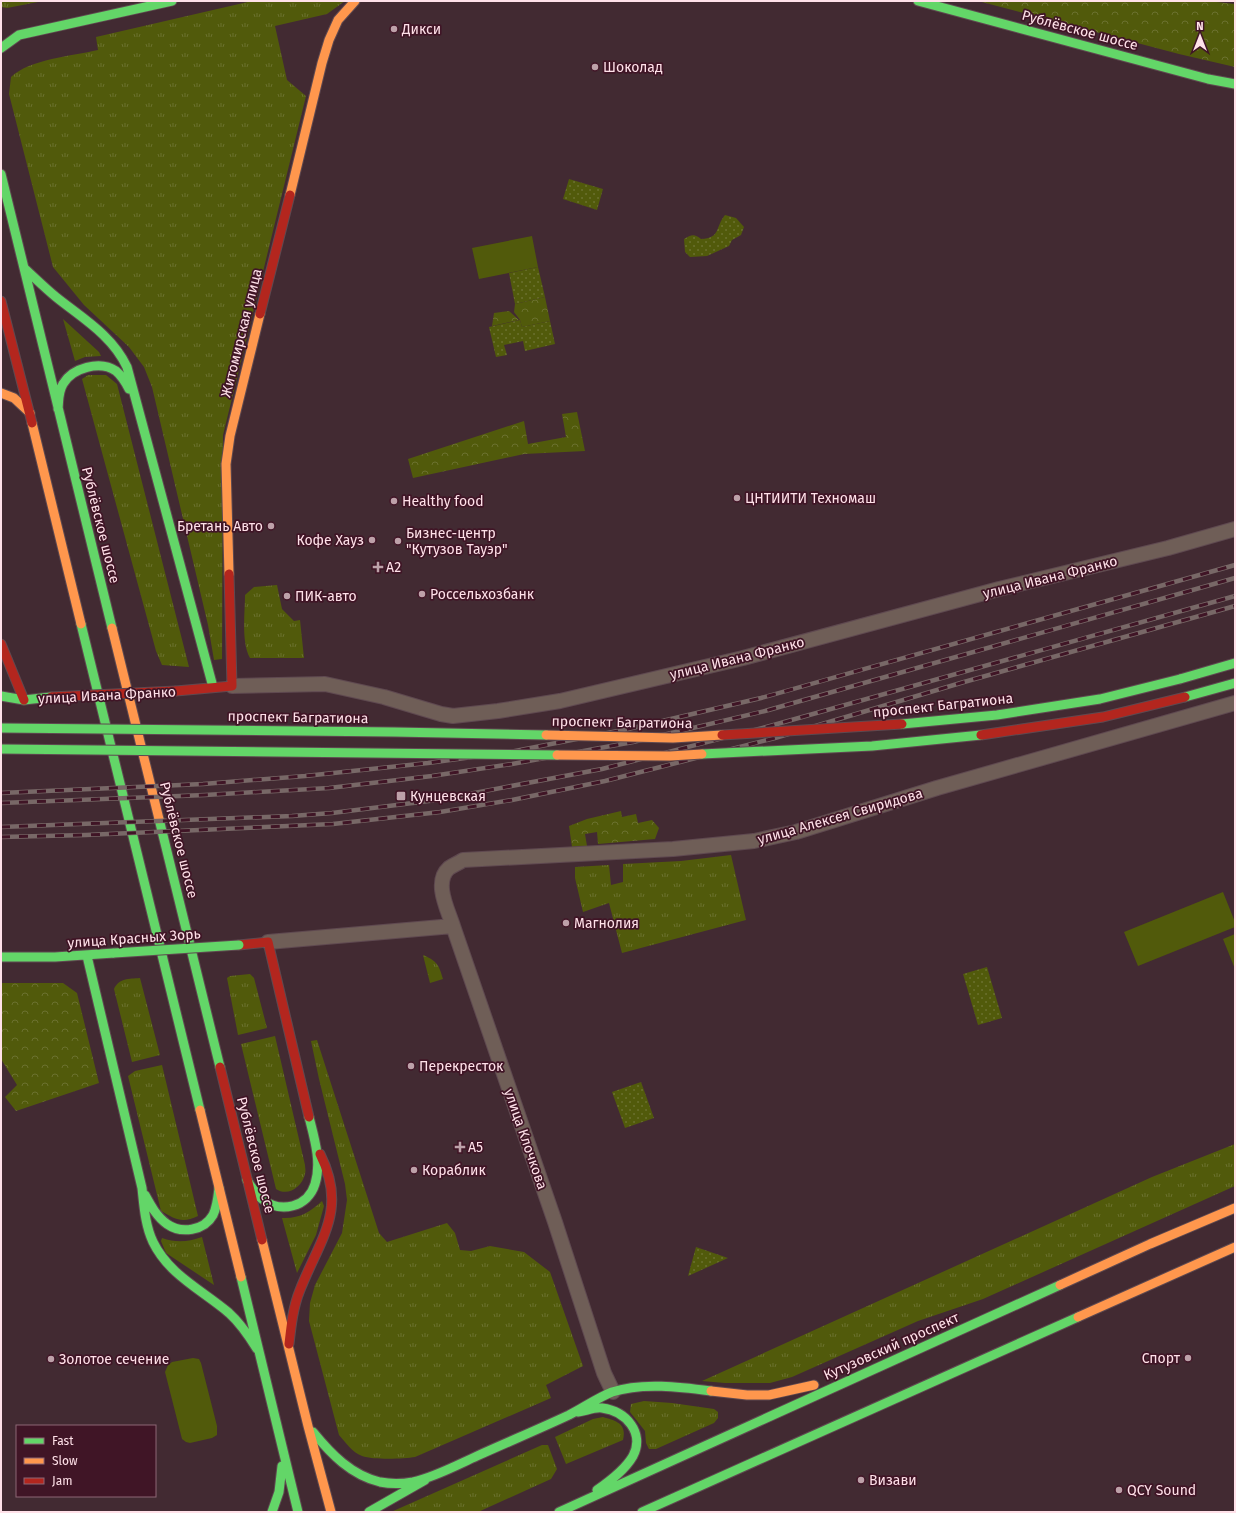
<svg xmlns="http://www.w3.org/2000/svg" width="1236" height="1513" font-family="'Fira Sans',sans-serif">
	<style>
		.grass { fill: url(#grass-tufts) }
		.forest { fill: url(#forest-crowns) }
		.park { fill: url(#park-dots) }
		.pitch { fill: #515a0b }
		.lines { fill: none; stroke-linecap: round; stroke-linejoin: round }
		.street-casing { stroke: #5f4950; stroke-width: 16 }
		.fast-casing { stroke: #5f4950; stroke-width: 11 }
		.slow-casing { stroke: #5f4950; stroke-width: 11 }
		.jam-casing { stroke: #5f4950; stroke-width: 11 }
		.street { stroke: #6f5e57; stroke-width: 14 }
		.fast { stroke: #63d668; stroke-width: 9 }
		.slow { stroke: #ff974d; stroke-width: 9 }
		.jam { stroke: #b3261e; stroke-width: 9 }
		.rail-casing { stroke: #786867; stroke-width: 4.5 }
		.rail { stroke: #401526; stroke-width: 3; stroke-dasharray: 9; stroke-linecap: butt }
		.fast-bridge-casing { stroke: #5f4950; stroke-width: 11; stroke-linecap: butt }
		.slow-bridge-casing { stroke: #5f4950; stroke-width: 11; stroke-linecap: butt }
		.jam-bridge-casing { stroke: #5f4950; stroke-width: 11; stroke-linecap: butt }
		.fast-bridge { stroke: #63d668; stroke-width: 9 }
		.slow-bridge { stroke: #ff974d; stroke-width: 9 }
		.jam-bridge { stroke: #b3261e; stroke-width: 9 }
		.poi-dot { fill: #bda1a9; stroke: #401526; stroke-width: 1.5 }
		.labels { text-anchor: middle; stroke-width: 3.5; stroke-linejoin: round; paint-order: stroke }
		.poi-label { font-size: 14px; fill: #ffe1e9; stroke: #401526; text-anchor: start }
		.street-label { font-size: 14px; fill: #ffe1e9; stroke: #401526 }
	</style>
	<defs>
		<pattern id="grass-tufts" width="24" height="20" patternUnits="userSpaceOnUse"><rect width="24" height="20" fill="#515a0b"/><path d="M3 7l-1-3M5 7V3M7 7l1-3M15 17l-1-3M17 17v-4M19 17l1-3" fill="none" stroke="#6b712f"/></pattern>
		<pattern id="forest-crowns" width="20" height="18" patternUnits="userSpaceOnUse"><rect width="20" height="18" fill="#515a0b"/><path d="M2 6a3 3 0 1 1 6 0M12 15a3 3 0 1 1 6 0" fill="none" stroke="#6b712f"/></pattern>
		<pattern id="park-dots" width="8" height="8" patternUnits="userSpaceOnUse"><rect width="8" height="8" fill="#515a0b"/><path d="M2 2h.1M6 6h.1" fill="none" stroke="#6b712f" stroke-width="1.8" stroke-linecap="round"/></pattern>
	</defs>
	<rect width="100%" height="100%" fill="#422a32"/>
	<path class="grass" d="M 1,1 L 43,1 L 7,8 L 1,7 Z
		M 252,1 L 345,1 L 327,14 L 275,26 L 287,80 L 306,96 L 223,435 L 222,659 L 214,660 L 208,625 L 152,387 L 144,367 L 129,347 L 84,305 L 53,267 L 9,94 L 11,77 C 30,59 72,56 98,50 L 96,37 Z
		M 63,319 L 99,352 L 101,356 L 85,357 L 75,361 Z
		M 88,375 L 106,375 L 117,384 L 189,667 L 162,665 L 156,651 L 82,379 Z
		M 277,585 L 282,609 L 294,621 L 300,620 L 304,658 L 250,658 C 241,642 245,613 245,595 L 254,587 Z
		M 731,855 L 746,920 L 622,953 L 609,903 L 583,912 L 575,878 L 575,867 L 609,865 L 611,885 L 623,882 L 623,864 L 681,861 Z
		M 423,955 C 437,961 439,965 443,979 L 430,983 Z
		M 250,974 L 254,978 L 267,1028 L 238,1035 L 227,978 L 230,976 Z
		M 140,978 L 160,1055 L 132,1062 L 114,989 C 119,978 129,979 140,978 Z
		M 275,1036 L 305,1165 C 305,1167 306,1171 305,1174 C 302,1187 288,1197 276,1189 L 241,1044 Z
		M 317,1040 L 379,1233 L 387,1242 L 447,1223 L 455,1233 L 460,1250 L 471,1251 L 490,1246 L 524,1252 L 550,1272 L 583,1366 L 546,1385 L 551,1398 L 415,1457 C 403,1459 374,1460 362,1456 C 352,1452 346,1443 339,1435 L 309,1321 L 310,1303 L 315,1285 L 342,1233 L 347,1200 L 345,1184 L 319,1079 L 311,1041 Z
		M 162,1065 L 198,1216 C 182,1224 175,1219 161,1211 L 128,1076 L 135,1071 Z
		M 1235,1144 L 1235,1186 L 983,1299 L 918,1321 L 792,1377 L 770,1383 L 725,1383 L 702,1381 L 1152,1177 Z
		M 322,1201 L 324,1206 L 316,1235 L 297,1273 L 282,1218 C 299,1219 310,1212 322,1201 Z
		M 202,1237 L 214,1285 L 166,1253 L 161,1241 L 162,1238 C 176,1243 188,1242 202,1237 Z
		M 644,1401 L 672,1403 L 714,1409 L 718,1412 L 718,1418 L 714,1423 L 656,1449 L 649,1449 L 646,1443 L 645,1431 L 630,1412 L 631,1404 Z
		M 603,1417 C 616,1421 627,1423 623,1440 L 566,1464 L 555,1437 L 593,1419 Z
		M 542,1445 L 548,1445 L 557,1469 L 551,1479 L 478,1512 L 391,1512 Z"/>
	<path class="forest" d="M 978,1 L 1207,1 L 1235,4 L 1235,67 L 1179,54 Z
		M 545,297 L 550,321 L 522,327 L 520,320 L 514,312 L 515,304 Z
		M 509,311 L 519,320 L 492,326 L 494,313 Z
		M 577,412 L 585,451 L 524,454 L 413,478 L 408,459 L 524,421 L 528,444 L 566,437 L 562,414 Z
		M 621,811 L 622,817 L 636,814 L 638,823 L 652,820 L 659,828 L 655,839 L 598,844 L 597,832 L 585,834 L 587,846 L 572,847 L 569,826 L 587,819 Z
		M 1,983 L 63,983 L 77,993 L 99,1083 L 16,1111 L 5,1097 L 17,1085 L 1,1059 Z"/>
	<path class="park" d="M 569,179 L 603,189 L 597,210 L 563,199 Z
		M 725,215 L 736,218 L 744,227 L 741,235 L 732,240 L 729,246 L 707,256 L 690,257 L 685,252 L 684,239 C 691,235 694,233 701,239 C 721,238 715,227 725,215 Z
		M 538,267 L 545,297 L 515,304 L 509,273 Z
		M 520,320 L 522,327 L 550,321 L 555,344 L 525,351 L 523,341 L 504,345 L 507,355 L 496,357 L 489,327 Z
		M 987,967 L 1002,1018 L 978,1025 L 963,974 Z
		M 641,1082 L 654,1118 L 625,1128 L 612,1092 Z
		M 696,1247 L 728,1258 L 688,1276 Z"/>
	<path class="pitch" d="M 532,236 L 538,267 L 479,279 L 472,248 Z
		M 1223,892 L 1235,922 L 1235,927 L 1138,966 L 1124,932 Z
		M 1235,934 L 1235,969 L 1223,939 Z
		M 193,1358 L 199,1359 L 201,1363 L 217,1426 L 217,1435 L 212,1438 L 190,1443 L 186,1442 L 182,1439 L 165,1372 L 168,1365 L 172,1362 Z"/>
	<g class="lines">
		<g class="street-casing">
			<path id="street" d="M 232,686 L 325,684 L 384,697 L 441,714 L 453,716 L 498,711 L 560,701 L 743,658 L 999,589 L 1168,548 L 1235,529
				M 453,926 C 448,910 433,882 449,868 C 453,865 459,863 463,860 L 673,849 L 754,841 L 796,832 L 937,788 L 1235,703
				M 268,942 L 453,926 L 555,1222 L 604,1373 L 613,1392"/>
		</g>
		<g class="fast-casing">
			<path id="fast" d="M 918,1 L 1208,79 L 1235,84
				M 1,48 L 19,35 L 172,1
				M 1,174 L 112,628
				M 24,268 C 35,278 45,288 56,297 C 82,318 112,335 127,367 L 213,687
				M 58,409 C 59,400 58,392 63,384 C 72,368 100,360 116,371 C 122,376 126,383 129,389
				M 81,624 L 200,1110
				M 1180,679 L 1235,663
				M 1,696 L 24,700 L 51,697
				M 1185,697 L 1235,683
				M 159,819 L 220,1067
				M 87,956 L 142,1188 C 144,1206 145,1225 153,1242 C 169,1275 202,1290 229,1313 C 240,1323 249,1336 257,1349
				M 1,957 L 55,957 L 114,953
				M 247,1180 C 251,1187 256,1194 262,1199 C 281,1214 308,1207 315,1184 C 322,1162 314,1137 309,1117
				M 145,1195 C 151,1206 157,1217 167,1224 C 181,1234 204,1231 213,1215 C 217,1207 218,1197 219,1188
				M 241,1277 L 298,1512
				M 578,1412 C 586,1411 594,1407 602,1408 C 626,1411 645,1433 633,1456 C 625,1470 610,1481 597,1490
				M 313,1432 C 331,1454 351,1475 380,1482 C 390,1484 402,1484 413,1482 C 435,1477 457,1465 477,1456 C 508,1442 539,1429 569,1415 C 583,1408 597,1398 612,1392 C 642,1382 681,1387 711,1391
				M 272,1512 L 279,1492 L 282,1466
				M 369,1512 L 425,1480
				M 559,1512 L 1060,1285
				M 642,1512 L 1078,1317"/>
		</g>
		<g class="slow-casing">
			<path id="slow" d="M 290,195 L 322,63 L 329,40 L 338,20 L 355,1
				M 1,393 L 14,398 L 30,413
				M 32,423 L 81,624
				M 229,574 L 226,464 L 230,436 L 260,314
				M 112,628 L 159,819
				M 200,1110 L 241,1277
				M 262,1240 L 308,1426 L 331,1512
				M 1060,1285 L 1150,1244 L 1235,1208
				M 1078,1317 L 1235,1247
				M 711,1391 L 747,1395 L 769,1395 L 814,1385"/>
		</g>
		<g class="jam-casing">
			<path id="jam" d="M 1,301 L 32,423
				M 260,314 L 290,195
				M 1,644 L 24,700
				M 176,691 L 232,686 L 229,574
				M 239,945 L 268,942 L 309,1117
				M 220,1067 L 262,1240
				M 289,1344 C 291,1326 293,1307 300,1290 C 320,1239 348,1210 320,1154"/>
		</g>
		<use href="#street" class="street"/>
		<use href="#fast" class="fast"/>
		<use href="#slow" class="slow"/>
		<use href="#jam" class="jam"/>
		<g class="rail-casing">
			<path id="rail" d="M 1,793 L 203,784 L 305,776 L 428,763 L 510,752 L 628,729 L 761,698 L 1235,565
				M 1,803 L 205,795 L 329,788 L 432,776 L 512,764 L 633,742 L 765,711 L 1235,578
				M 1,827 L 292,816 L 332,813 L 437,800 L 602,769 L 770,726 L 1235,596
				M 1,837 L 86,835 L 333,824 L 440,812 L 512,800 L 605,781 L 775,738 L 964,682 L 1235,606"/>
		</g>
		<use href="#rail" class="rail"/>
		<g class="fast-bridge-casing">
			<path id="fast-bridge" d="M 902,724 L 997,715 L 1100,699 L 1180,679
				M 1,728 L 394,732 L 546,735
				M 1,749 L 557,755
				M 702,754 L 872,746 L 981,735
				M 114,953 L 239,945"/>
		</g>
		<g class="slow-bridge-casing">
			<path id="slow-bridge" d="M 546,735 L 673,738 L 722,735
				M 557,755 L 670,756 L 702,754"/>
		</g>
		<g class="jam-bridge-casing">
			<path id="jam-bridge" d="M 51,697 L 176,691
				M 722,735 L 902,724
				M 981,735 L 1103,717 L 1185,697"/>
		</g>
		<use href="#fast-bridge" class="fast-bridge"/>
		<use href="#slow-bridge" class="slow-bridge"/>
		<use href="#jam-bridge" class="jam-bridge"/>
	</g>
	<g class="poi-dot">
		<circle cx="394" cy="29" r="4"/>
		<circle cx="595" cy="67" r="4"/>
		<circle cx="737" cy="498" r="4"/>
		<circle cx="394" cy="501" r="4"/>
		<circle cx="271" cy="526" r="4"/>
		<circle cx="372" cy="540" r="4"/>
		<circle cx="398" cy="541" r="4"/>
		<path d="M376 561h4v4h4v4h-4v4h-4v-4h-4v-4h4z"/>
		<circle cx="422" cy="594" r="4"/>
		<circle cx="287" cy="596" r="4"/>
		<rect x="396" y="791" width="10" height="10" rx="2"/>
		<circle cx="566" cy="923" r="4"/>
		<circle cx="411" cy="1066" r="4"/>
		<path d="M458 1141h4v4h4v4h-4v4h-4v-4h-4v-4h4z"/>
		<circle cx="414" cy="1170" r="4"/>
		<circle cx="1188" cy="1358" r="4"/>
		<circle cx="51" cy="1359" r="4"/>
		<circle cx="861" cy="1480" r="4"/>
		<circle cx="1119" cy="1490" r="4"/>
	</g>
	<g class="labels">
		<g class="poi-label">
			<text x="402" y="34">Дикси</text>
			<text x="603" y="72">Шоколад</text>
			<text x="745" y="503">ЦНТИИТИ Техномаш</text>
			<text x="402" y="506">Healthy food</text>
			<text x="263" y="531" text-anchor="end">Бретань Авто</text>
			<text x="406" y="538">Бизнес-центр<tspan x="406" dy="16">"Кутузов Тауэр"</tspan></text>
			<text x="364" y="545" text-anchor="end">Кофе Хауз</text>
			<text x="386" y="572">А2</text>
			<text x="430" y="599">Россельхозбанк</text>
			<text x="295" y="601">ПИК-авто</text>
			<text x="410" y="801">Кунцевская</text>
			<text x="574" y="928">Магнолия</text>
			<text x="419" y="1071">Перекресток</text>
			<text x="468" y="1152">А5</text>
			<text x="422" y="1175">Кораблик</text>
			<text x="1180" y="1363" text-anchor="end">Спорт</text>
			<text x="59" y="1364">Золотое сечение</text>
			<text x="869" y="1485">Визави</text>
			<text x="1127" y="1495">QCY Sound</text>
		</g>
		<g class="street-label">
			<text transform="translate(1080 30) rotate(15)" y="5">Рублёвское шоссе</text>
			<text transform="translate(241 333) rotate(-76)" y="5">Житомирская улица</text>
			<text transform="translate(101 525) rotate(76)" y="5">Рублёвское шоссе</text>
			<text transform="translate(1050 577) rotate(-14)" y="5">улица Ивана Франко</text>
			<text transform="translate(737 658) rotate(-14)" y="5">улица Ивана Франко</text>
			<text transform="translate(107 695) rotate(-3)" y="5">улица Ивана Франко</text>
			<text transform="translate(943 705) rotate(-6)" y="5">проспект Багратиона</text>
			<text transform="translate(298 717) rotate(1)" y="5">проспект Багратиона</text>
			<text transform="translate(622 722) rotate(1)" y="5">проспект Багратиона</text>
			<text transform="translate(840 816) rotate(-16)" y="5">улица Алексея Свиридова</text>
			<text transform="translate(179 840) rotate(76)" y="5">Рублёвское шоссе</text>
			<text transform="translate(134 938) rotate(-4)" y="5">улица Красных Зорь</text>
			<text transform="translate(526 1139) rotate(71)" y="5">улица Клочкова</text>
			<text transform="translate(256 1155) rotate(76)" y="5">Рублёвское шоссе</text>
			<text transform="translate(891 1346) rotate(-24)" y="5">Кутузовский проспект</text>
		</g>
	</g>
	<rect width="1236" height="1513" fill="none" stroke="#ffe1e9" stroke-width="4"/>
	<rect x="16" y="1425" width="140" height="72" fill="#401526" stroke="#8c6774"/>
	<rect x="24" y="1438" width="20" height="6" fill="#63d668" stroke="#8c6774"/>
	<text x="52" y="1445" font-size="12" fill="#ffe1e9">Fast</text>
	<rect x="24" y="1458" width="20" height="6" fill="#ff974d" stroke="#8c6774"/>
	<text x="52" y="1465" font-size="12" fill="#ffe1e9">Slow</text>
	<rect x="24" y="1478" width="20" height="6" fill="#b3261e" stroke="#8c6774"/>
	<text x="52" y="1485" font-size="12" fill="#ffe1e9">Jam</text>
	<g transform="translate(1200 36)" stroke="#401526" stroke-width="3" paint-order="stroke">
	<path d="M0-3L7 15L0 10L-7 15Z" fill="#ffe1e9"/>
	<text y="-6" font-size="11" font-weight="bold" text-anchor="middle" fill="#ffe1e9">N</text>
	</g>
</svg>
